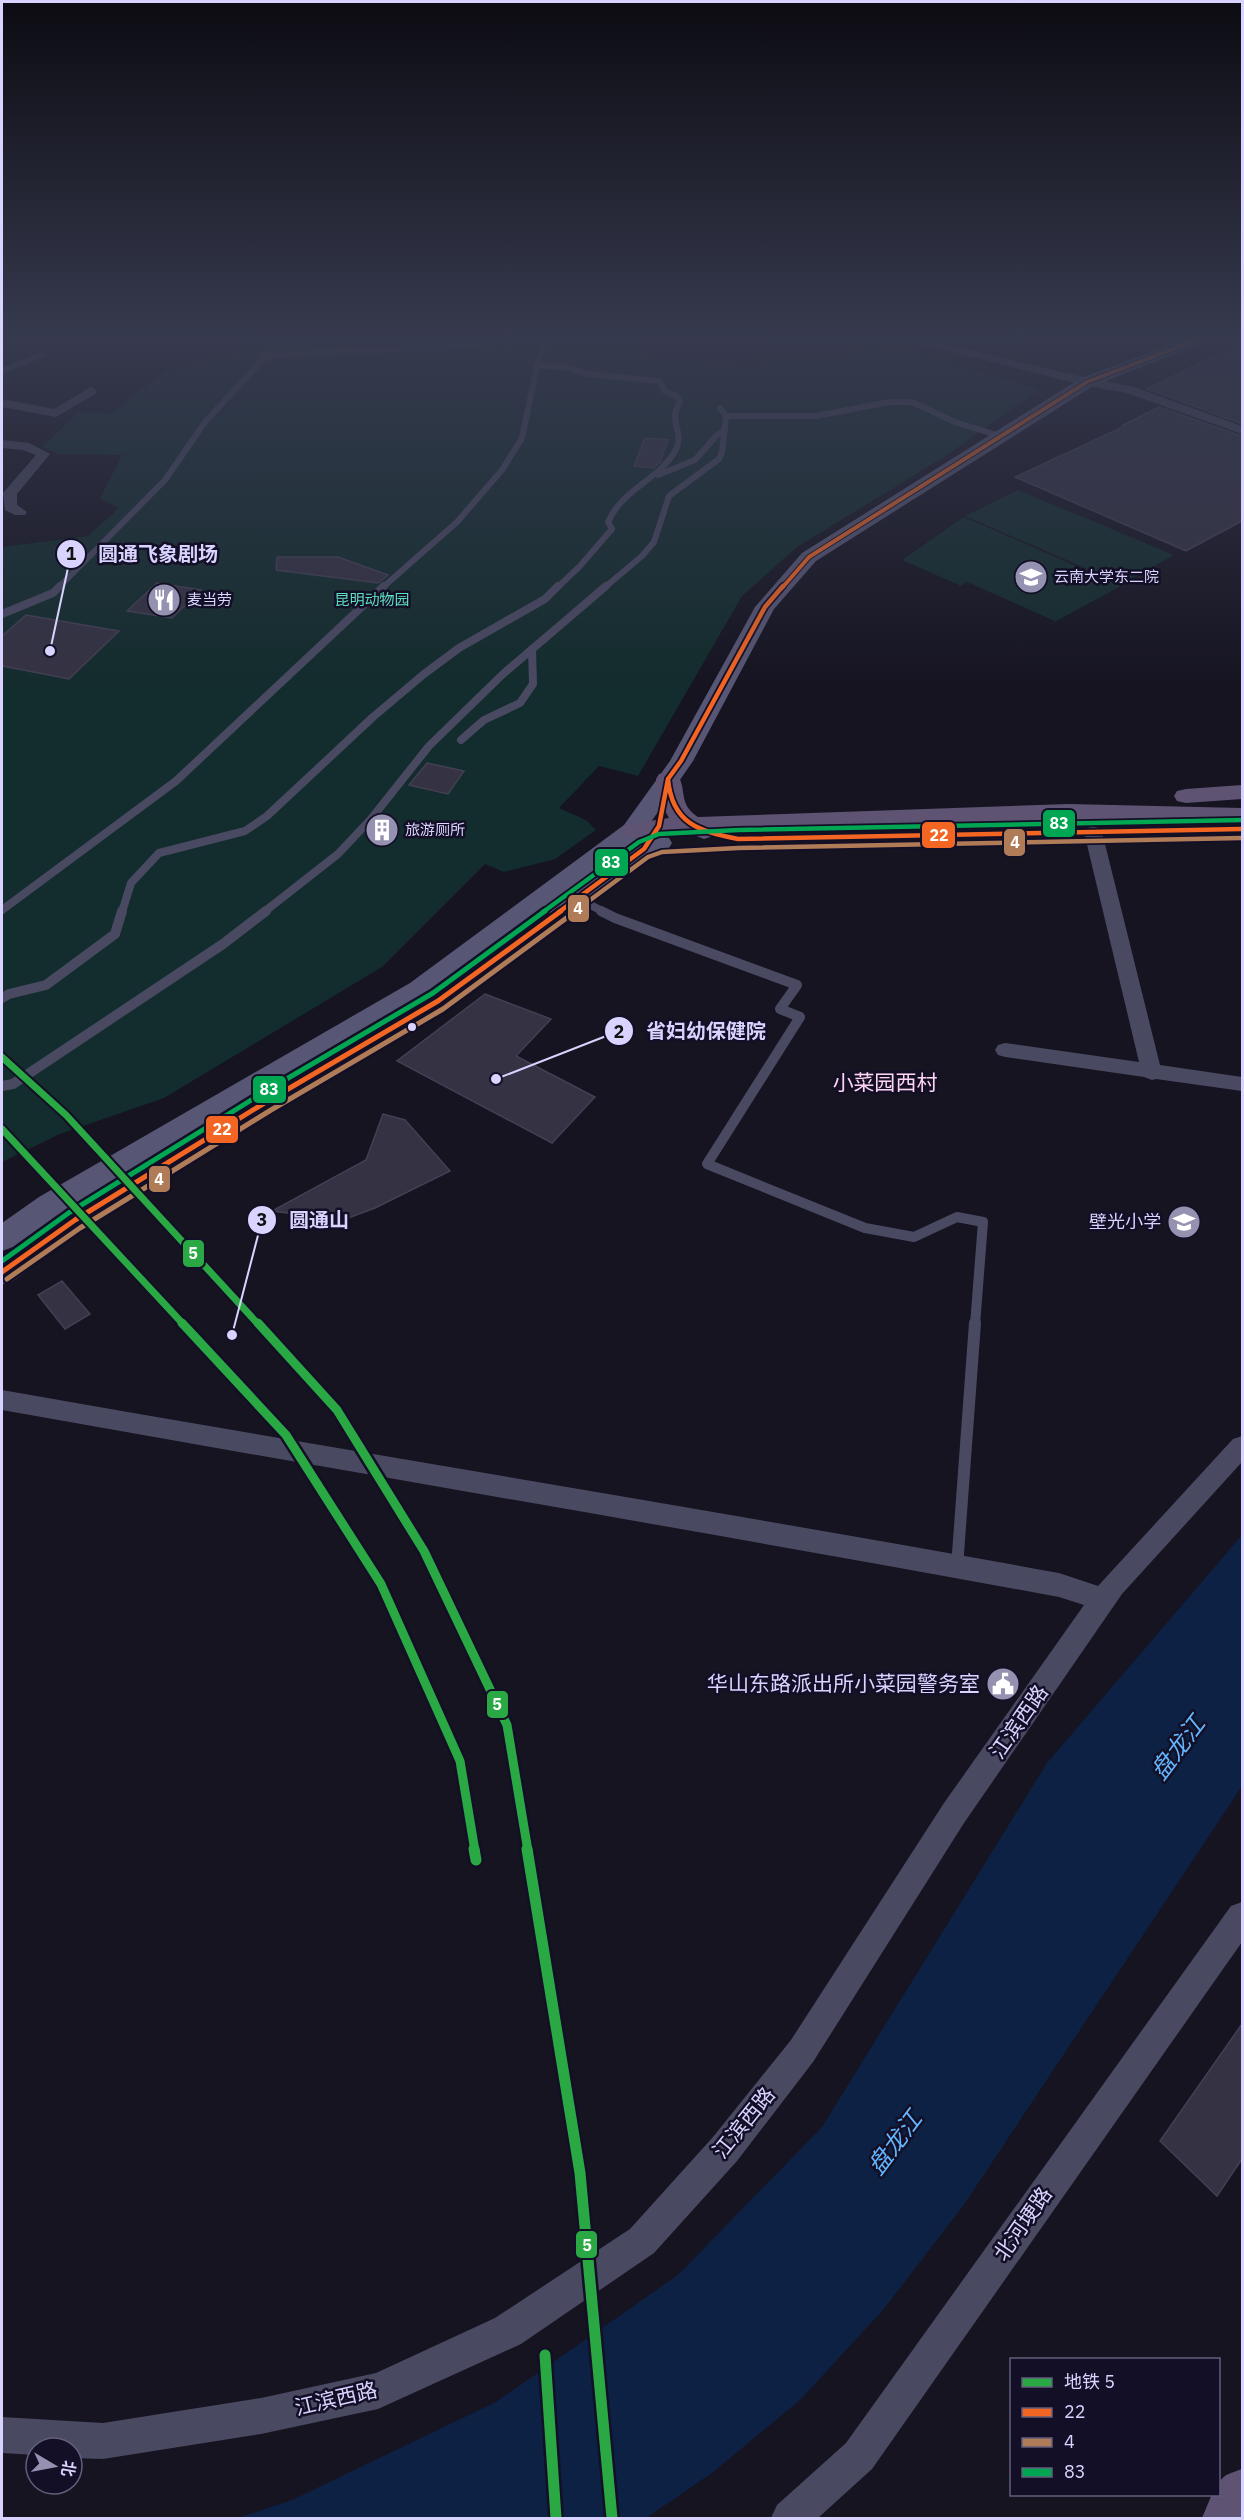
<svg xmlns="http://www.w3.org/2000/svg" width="1244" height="2520" font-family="'IBM Plex Sans','Noto Sans SC',sans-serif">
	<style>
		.green { fill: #132c2d }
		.water { fill: #0d2144 }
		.building { fill: #343243; stroke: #433f54; stroke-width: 1.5 }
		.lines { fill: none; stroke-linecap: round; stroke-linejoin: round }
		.service-far3 { stroke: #4a4962; stroke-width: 6 }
		.service-far2 { stroke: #4a4962; stroke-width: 8 }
		.service-far1 { stroke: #4a4962; stroke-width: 10 }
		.service { stroke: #4a4962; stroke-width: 12 }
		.pedestrian { fill: #4a4962; fill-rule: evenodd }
		.minor { fill: #4a4962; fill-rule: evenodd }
		.secondary { fill: #575674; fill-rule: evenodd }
		.primary { fill: #5e5373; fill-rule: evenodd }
		.bus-1-far2-casing { stroke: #130f26; stroke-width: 6 }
		.bus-1-far1-casing { stroke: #130f26; stroke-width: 8 }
		.bus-1-casing { stroke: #130f26; stroke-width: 10 }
		.bus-2-far1-casing { stroke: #130f26; stroke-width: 8 }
		.bus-2-casing { stroke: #130f26; stroke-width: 10 }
		.bus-3-far1-casing { stroke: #130f26; stroke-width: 8 }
		.bus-3-casing { stroke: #130f26; stroke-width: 10 }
		.bus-1-far2 { stroke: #f26522; stroke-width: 4 }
		.bus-1-far1 { stroke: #f26522; stroke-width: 4.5 }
		.bus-1 { stroke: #f26522; stroke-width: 5 }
		.bus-2-far1 { stroke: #b07c57; stroke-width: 4.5 }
		.bus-2 { stroke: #b07c57; stroke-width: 5 }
		.bus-3-far1 { stroke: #00a651; stroke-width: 4.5 }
		.bus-3 { stroke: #00a651; stroke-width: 5 }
		.metro-1-far2-casing { stroke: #130f26; stroke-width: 11 }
		.metro-1-far1-casing { stroke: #130f26; stroke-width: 14 }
		.metro-1-casing { stroke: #130f26; stroke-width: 16 }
		.metro-1-far2 { stroke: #2aa844; stroke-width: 7 }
		.metro-1-far1 { stroke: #2aa844; stroke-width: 9 }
		.metro-1 { stroke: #2aa844; stroke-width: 11 }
		.bus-dot { fill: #d9d4ff; stroke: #130f26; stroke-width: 2 }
		.labels { text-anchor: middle; stroke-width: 5; stroke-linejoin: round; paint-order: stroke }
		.far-poi-label { font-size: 15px; fill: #d9d4ff; stroke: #130f26; text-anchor: start }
		.far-park-label { font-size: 15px; fill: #5fe0c0; stroke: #130f26 }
		.poi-label { font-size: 18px; fill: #d9d4ff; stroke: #130f26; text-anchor: end }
		.quarter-label { font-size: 21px; fill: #ffd6f0; stroke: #130f26 }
		.near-poi-label { font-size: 21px; fill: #d9d4ff; stroke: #130f26; text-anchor: end }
		.near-street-label { font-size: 21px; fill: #d9d4ff; stroke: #130f26 }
		.near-water-label { font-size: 24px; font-style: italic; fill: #62b6ff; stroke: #130f26 }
		.leader { fill: none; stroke: #d9d4ff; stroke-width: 2 }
		.callout-dot { fill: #d9d4ff; stroke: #130f26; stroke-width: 2 }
		.mark-label { font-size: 18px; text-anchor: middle; font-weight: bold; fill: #111 }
		.callout-label { font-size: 20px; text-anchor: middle; font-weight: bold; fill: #d9d4ff; stroke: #130f26; stroke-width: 5; stroke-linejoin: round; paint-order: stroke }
		.line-badge { stroke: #130f26; stroke-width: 2 }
		.badge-label { font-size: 16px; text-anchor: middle; font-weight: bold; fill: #fff }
	</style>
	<rect width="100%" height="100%" fill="#161421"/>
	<path class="green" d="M 257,333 L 628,333 L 650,362 L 745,365 L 840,361 L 877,343 L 1040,389 L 947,455 L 797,547 L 742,596 L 638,776 L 599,766 L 559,808 L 586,820 L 596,830 L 555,859 L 504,872 L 485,864 L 382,967 L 164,1098 L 60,1134 L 2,1162 L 2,547 L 88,536 L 119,508 L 100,499 L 122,455 L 58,454 L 42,447 L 78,412 L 111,413 L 167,370 L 235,356 Z
		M 1018,490 L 1174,555 L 1122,584 L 965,516 Z
		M 964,517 L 1121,586 L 1045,627 L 1055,621 L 967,582 L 956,588 L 959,585 L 902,560 Z"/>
	<path class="water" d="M 1242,1535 L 1242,1786 L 963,2206 L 883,2310 L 800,2400 L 712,2473 L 646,2518 L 238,2518 L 292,2500 L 496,2402 L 678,2275 L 822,2127 L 1047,1763 Z"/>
	<path class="building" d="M 1242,345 L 1242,424 L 1147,389 L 1212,357 Z
		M 1159,407 L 1242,436 L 1242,521 L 1186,551 L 1015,477 L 1125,426 L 1123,425 Z
		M 645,438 L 668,440 L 660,462 L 654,468 L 634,466 Z
		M 277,557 L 338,557 L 388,575 L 378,583 L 276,570 Z
		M 157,583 L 201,590 L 172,618 L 127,611 Z
		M 26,615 L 119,631 L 69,679 L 2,666 L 2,636 Z
		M 427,763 L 464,771 L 448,794 L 409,785 Z
		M 485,994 L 551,1019 L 516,1056 L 595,1097 L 552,1143 L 397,1061 Z
		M 383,1114 L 405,1120 L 450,1171 L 375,1208 L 343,1220 L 272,1211 L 366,1160 Z
		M 62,1281 L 90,1314 L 65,1329 L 38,1295 Z
		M 1242,2024 L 1242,2159 L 1217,2196 L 1160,2141 Z"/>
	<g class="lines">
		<path class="service-far3" d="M 537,366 L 565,367 L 588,374 L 659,381 L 665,391 L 677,396 L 680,402 C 678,406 675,411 675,415 C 675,429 683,438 675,451 C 658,481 624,487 608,522 L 612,529 L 580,566 L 557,588
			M 2,371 L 43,354
			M 726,416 L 816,416 L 890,402 L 912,402 L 955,422 L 1003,437
			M 658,475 L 695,460 L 716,436 L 725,430
			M 58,588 L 165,480 L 205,422 L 267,355 L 468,346 L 496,340 L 512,333
			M 382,588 L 457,522 L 502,470 L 522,438 L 537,366 L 548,333
			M 604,588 L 642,556 L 654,542 L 669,496 L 719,459 L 722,452 L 726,416 L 720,408"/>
		<path class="service-far2" d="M 2,614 L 53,593 L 60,586
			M 461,740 L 484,720 L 520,703 L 533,684 L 532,649
			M 577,898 L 604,912
			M 2,910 L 176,781 L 384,586
			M 122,912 L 131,883 L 159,853 L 245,831 L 267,816 L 373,717 L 424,674 L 459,648 L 545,599 L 558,586
			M 264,912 L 338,854 L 371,819 L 429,746 L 503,674 L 606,586"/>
		<path class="service-far1" d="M 601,911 L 615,918 L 797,985 L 780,1009 L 800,1017 L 707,1164 L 865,1228 L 914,1237 L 957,1217 L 983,1222 L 975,1325
			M 2,998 L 9,994 L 46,985 L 115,934 L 122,911
			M 2,1086 L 13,1084 L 223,944 L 266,911"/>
		<path class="service" d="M 957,1567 L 975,1323"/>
		<path class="pedestrian" d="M 282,333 L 290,333 L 270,357 L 264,357 L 264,353 Z"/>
		<path class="minor" d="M 155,333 L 167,333 L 168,334 L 162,337 Z
			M 883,333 L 901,333 L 1087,378 L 1134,387 L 1242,426 L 1242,434 L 1127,393 L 1087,386 L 885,335 Z
			M 91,387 L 97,391 L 95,394 L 56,417 L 2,407 L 2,399 L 54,409 Z
			M 2,440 L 29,443 L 50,454 L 17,494 L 17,505 L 27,512 L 25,515 L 15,515 L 5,510 L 3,493 L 36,455 L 23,450 L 2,448 Z
			M 1093,827 L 1099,828 L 1102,832 L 1160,1065 L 1242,1077 L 1242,1091 L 1156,1079 L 1152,1080 L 1144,1077 L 1005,1057 L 998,1055 L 995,1050 L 998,1045 L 1005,1043 L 1139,1062 L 1084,832 L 1087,828 Z
			M 2,1390 C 354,1452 707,1509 1059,1573 L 1098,1586 L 1233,1439 L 1242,1436 L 1242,1462 L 1122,1594 L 964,1823 L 813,2062 L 737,2161 L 654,2253 L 521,2344 L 378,2409 L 261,2434 L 103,2459 L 72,2458 L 72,2448 L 36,2448 L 36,2455 L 2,2453 L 2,2417 L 103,2423 L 261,2398 L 376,2373 L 495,2318 L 630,2229 L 713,2137 L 791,2040 L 944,1803 L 1084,1605 L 1059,1597 C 707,1532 354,1473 2,1410 Z
			M 1242,1902 L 1242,1942 L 872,2469 L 818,2518 L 771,2518 L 777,2505 L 846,2443 L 1231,1906 Z"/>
		<path class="secondary" d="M 1202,333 L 1223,333 L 1221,336 L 1093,386 L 816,561 L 774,609 L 693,761 L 642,835 L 430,995 L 247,1103 L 258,1106 L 263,1113 L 258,1120 L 86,1228 L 13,1281 L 2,1284 L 2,1256 L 101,1189 L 61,1213 L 13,1247 L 2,1251 L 2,1223 L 39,1197 L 410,983 L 624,825 L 670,761 L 755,607 L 802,553 L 1081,378 Z
			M 660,836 L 669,838 L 672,843 L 669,848 L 653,854 L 563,921 L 554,923 L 545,921 L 541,915 L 545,909 L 635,844 Z"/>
		<path class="primary" d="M 668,772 L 677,774 C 688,790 677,803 698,817 L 1069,804 L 1242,808 L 1242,823 L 1069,820 L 716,832 L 713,836 L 704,839 L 689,833 L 633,838 L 624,835 L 620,830 L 624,825 L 669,818 L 658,798 L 656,779 L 659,774 Z
			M 1242,785 L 1242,799 L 1186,803 L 1177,801 L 1174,796 L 1177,791 L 1186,789 Z
			M 1242,2469 L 1242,2518 L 1202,2518 L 1212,2494 L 1218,2494 C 1218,2475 1226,2475 1242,2469 Z"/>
		<g class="bus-1-far2-casing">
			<path id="bus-1-far2" d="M 782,588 L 809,557 L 1087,382 L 1215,333"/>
		</g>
		<g class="bus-1-far1-casing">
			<path id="bus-1-far1" d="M 668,779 C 672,824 699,831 738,839 L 1242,829
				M 559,912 L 644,849 L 659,826 L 668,779 L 681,761 L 765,607 L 783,586"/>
		</g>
		<g class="bus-1-casing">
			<path id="bus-1" d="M 2,1272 L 75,1220 L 266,1102 L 438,1001 L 561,911"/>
		</g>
		<g class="bus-2-far1-casing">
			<path id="bus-2-far1" d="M 574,912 L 648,857 L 662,852 L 738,848 L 1242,838"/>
		</g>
		<g class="bus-2-casing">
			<path id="bus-2" d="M 7,1279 L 80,1228 L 271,1110 L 443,1009 L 576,911"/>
		</g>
		<g class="bus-3-far1-casing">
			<path id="bus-3-far1" d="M 543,912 L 639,842 L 659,834 L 738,830 L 1242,820"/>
		</g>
		<g class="bus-3-casing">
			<path id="bus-3" d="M 2,1261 L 70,1212 L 261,1094 L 433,993 L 545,911"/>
		</g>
		<use href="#bus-1-far2" class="bus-1-far2"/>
		<use href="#bus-1-far1" class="bus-1-far1"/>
		<use href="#bus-1" class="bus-1"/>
		<use href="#bus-2-far1" class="bus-2-far1"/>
		<use href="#bus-2" class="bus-2"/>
		<use href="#bus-3-far1" class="bus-3-far1"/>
		<use href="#bus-3" class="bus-3"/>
		<g class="metro-1-far2-casing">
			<path id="metro-1-far2" d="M 2,1057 L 66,1115 L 259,1325
				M 2,1129 L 184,1325"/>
		</g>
		<g class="metro-1-far1-casing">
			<path id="metro-1-far1" d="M 182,1323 L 286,1435 L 381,1584 L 460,1761 L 475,1851
				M 258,1323 L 337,1410 L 424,1551 L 507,1725 L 528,1851"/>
		</g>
		<g class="metro-1-casing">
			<path id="metro-1" d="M 474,1849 L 476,1860
				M 527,1849 L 580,2173 L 612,2518
				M 545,2355 L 556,2518"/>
		</g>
		<use href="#metro-1-far2" class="metro-1-far2"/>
		<use href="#metro-1-far1" class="metro-1-far1"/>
		<use href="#metro-1" class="metro-1"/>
	</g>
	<linearGradient id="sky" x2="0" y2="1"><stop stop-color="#0c0b12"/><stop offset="0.49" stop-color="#363a4e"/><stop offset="1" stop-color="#363a4e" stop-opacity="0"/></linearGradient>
	<rect width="1244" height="685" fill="url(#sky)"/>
	<defs>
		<g id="university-disc" transform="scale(1.725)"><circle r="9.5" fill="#9591b1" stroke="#130f26"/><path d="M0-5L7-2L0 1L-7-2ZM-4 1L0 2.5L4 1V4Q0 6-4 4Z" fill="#fff"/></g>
		<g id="restaurant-disc" transform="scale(1.725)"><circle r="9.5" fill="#9591b1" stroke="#130f26"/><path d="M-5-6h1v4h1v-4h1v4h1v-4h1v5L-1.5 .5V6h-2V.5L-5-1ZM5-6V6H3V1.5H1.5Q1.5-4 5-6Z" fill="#fff"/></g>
		<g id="building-disc" transform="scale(1.725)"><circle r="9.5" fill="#9591b1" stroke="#130f26"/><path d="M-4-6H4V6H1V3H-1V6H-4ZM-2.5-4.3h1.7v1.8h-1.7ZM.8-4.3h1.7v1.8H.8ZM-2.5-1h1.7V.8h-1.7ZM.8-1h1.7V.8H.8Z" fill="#fff"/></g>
		<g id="school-disc" transform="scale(1.725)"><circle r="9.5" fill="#9591b1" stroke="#130f26"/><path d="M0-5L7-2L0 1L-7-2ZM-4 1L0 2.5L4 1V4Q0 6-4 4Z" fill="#fff"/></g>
		<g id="civic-disc" transform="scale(1.725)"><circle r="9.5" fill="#9591b1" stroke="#130f26"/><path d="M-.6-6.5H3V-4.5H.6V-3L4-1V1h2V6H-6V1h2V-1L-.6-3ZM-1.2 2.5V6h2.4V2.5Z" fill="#fff"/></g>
	</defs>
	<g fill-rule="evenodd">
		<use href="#university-disc" x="1031" y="577"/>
		<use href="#restaurant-disc" x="164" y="600"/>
		<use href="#building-disc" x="382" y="830"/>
		<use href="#school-disc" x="1184" y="1222"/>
		<use href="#civic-disc" x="1003" y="1684"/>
	</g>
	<circle class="bus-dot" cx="412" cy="1027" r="5"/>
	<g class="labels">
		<g class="far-poi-label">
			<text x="1054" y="582">云南大学东二院</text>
			<text x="187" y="605">麦当劳</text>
			<text x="405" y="835">旅游厕所</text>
		</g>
		<g class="far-park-label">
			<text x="372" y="605">昆明动物园</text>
		</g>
		<g class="poi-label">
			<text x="1161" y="1228">壁光小学</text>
		</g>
		<g class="quarter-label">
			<text x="885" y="1090">小菜园西村</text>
		</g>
		<g class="near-poi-label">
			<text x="980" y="1691">华山东路派出所小菜园警务室</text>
		</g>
		<g class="near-street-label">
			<text transform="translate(1019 1722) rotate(-55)" y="7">江滨西路</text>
			<text transform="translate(744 2123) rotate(-51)" y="7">江滨西路</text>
			<text transform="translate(1023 2224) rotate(-55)" y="7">北河埂路</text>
			<text transform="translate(336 2399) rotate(-13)" y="7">江滨西路</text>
		</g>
		<g class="near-water-label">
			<text transform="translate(1178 1748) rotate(-53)" y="8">盘龙江</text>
			<text transform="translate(895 2143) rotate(-53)" y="8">盘龙江</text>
		</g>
	</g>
	<path class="leader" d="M50 651L71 554M496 1079L619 1031M232 1335L262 1220"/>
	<g class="callout-dot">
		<circle cx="50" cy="651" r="6"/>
		<circle cx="496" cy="1079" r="6"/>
		<circle cx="232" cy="1335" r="6"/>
		<circle cx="71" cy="554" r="15"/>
		<circle cx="619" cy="1031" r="15"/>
		<circle cx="262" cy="1220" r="15"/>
	</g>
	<g class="mark-label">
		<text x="71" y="560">1</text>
		<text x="619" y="1038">2</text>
		<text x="262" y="1226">3</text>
	</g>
	<g class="callout-label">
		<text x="158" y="561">圆通飞象剧场</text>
		<text x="706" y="1038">省妇幼保健院</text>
		<text x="319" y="1227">圆通山</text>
	</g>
	<g class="line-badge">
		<rect x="1042" y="809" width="34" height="29" rx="6" fill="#00a651"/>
		<rect x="921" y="821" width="35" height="28" rx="6" fill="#f26522"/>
		<rect x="1003" y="828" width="23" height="29" rx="6" fill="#b07c57"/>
		<rect x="594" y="848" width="35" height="29" rx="6" fill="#00a651"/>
		<rect x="567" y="894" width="23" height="29" rx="6" fill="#b07c57"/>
		<rect x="252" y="1075" width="35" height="29" rx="6" fill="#00a651"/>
		<rect x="205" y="1115" width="34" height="29" rx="6" fill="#f26522"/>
		<rect x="148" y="1165" width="23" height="28" rx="6" fill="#b07c57"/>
		<rect x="182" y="1239" width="23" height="29" rx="6" fill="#2aa844"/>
		<rect x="486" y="1690" width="23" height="29" rx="6" fill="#2aa844"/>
		<rect x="575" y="2230" width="23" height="29" rx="6" fill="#2aa844"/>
	</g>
	<g class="badge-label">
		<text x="1059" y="829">83</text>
		<text x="939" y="841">22</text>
		<text x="1015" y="848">4</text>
		<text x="611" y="868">83</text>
		<text x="578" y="914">4</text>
		<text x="269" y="1095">83</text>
		<text x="222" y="1135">22</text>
		<text x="159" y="1185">4</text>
		<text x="193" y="1259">5</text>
		<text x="497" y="1710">5</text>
		<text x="587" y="2251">5</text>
	</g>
	<rect width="1244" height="2520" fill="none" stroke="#d9d4ff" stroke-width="6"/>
	<rect x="1010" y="2358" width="210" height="138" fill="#130f26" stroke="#625e7d" stroke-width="1.5"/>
	<rect x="1022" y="2378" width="30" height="9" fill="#2aa844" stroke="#625e7d" stroke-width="1.5"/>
	<text x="1064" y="2388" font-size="18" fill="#d9d4ff">地铁 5</text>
	<rect x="1022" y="2408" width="30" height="9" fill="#f26522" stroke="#625e7d" stroke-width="1.5"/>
	<text x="1064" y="2418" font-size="18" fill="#d9d4ff">22</text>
	<rect x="1022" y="2438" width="30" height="9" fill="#b07c57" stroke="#625e7d" stroke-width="1.5"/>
	<text x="1064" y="2448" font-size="18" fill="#d9d4ff">4</text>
	<rect x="1022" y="2468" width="30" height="9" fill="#00a651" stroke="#625e7d" stroke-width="1.5"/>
	<text x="1064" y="2478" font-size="18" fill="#d9d4ff">83</text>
	<g transform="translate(54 2466) rotate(100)"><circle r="28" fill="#130f26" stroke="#625e7d" stroke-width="1.5"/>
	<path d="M0-4.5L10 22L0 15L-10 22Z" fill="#9591b1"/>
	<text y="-9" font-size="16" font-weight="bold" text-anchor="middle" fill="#d9d4ff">北</text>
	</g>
</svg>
